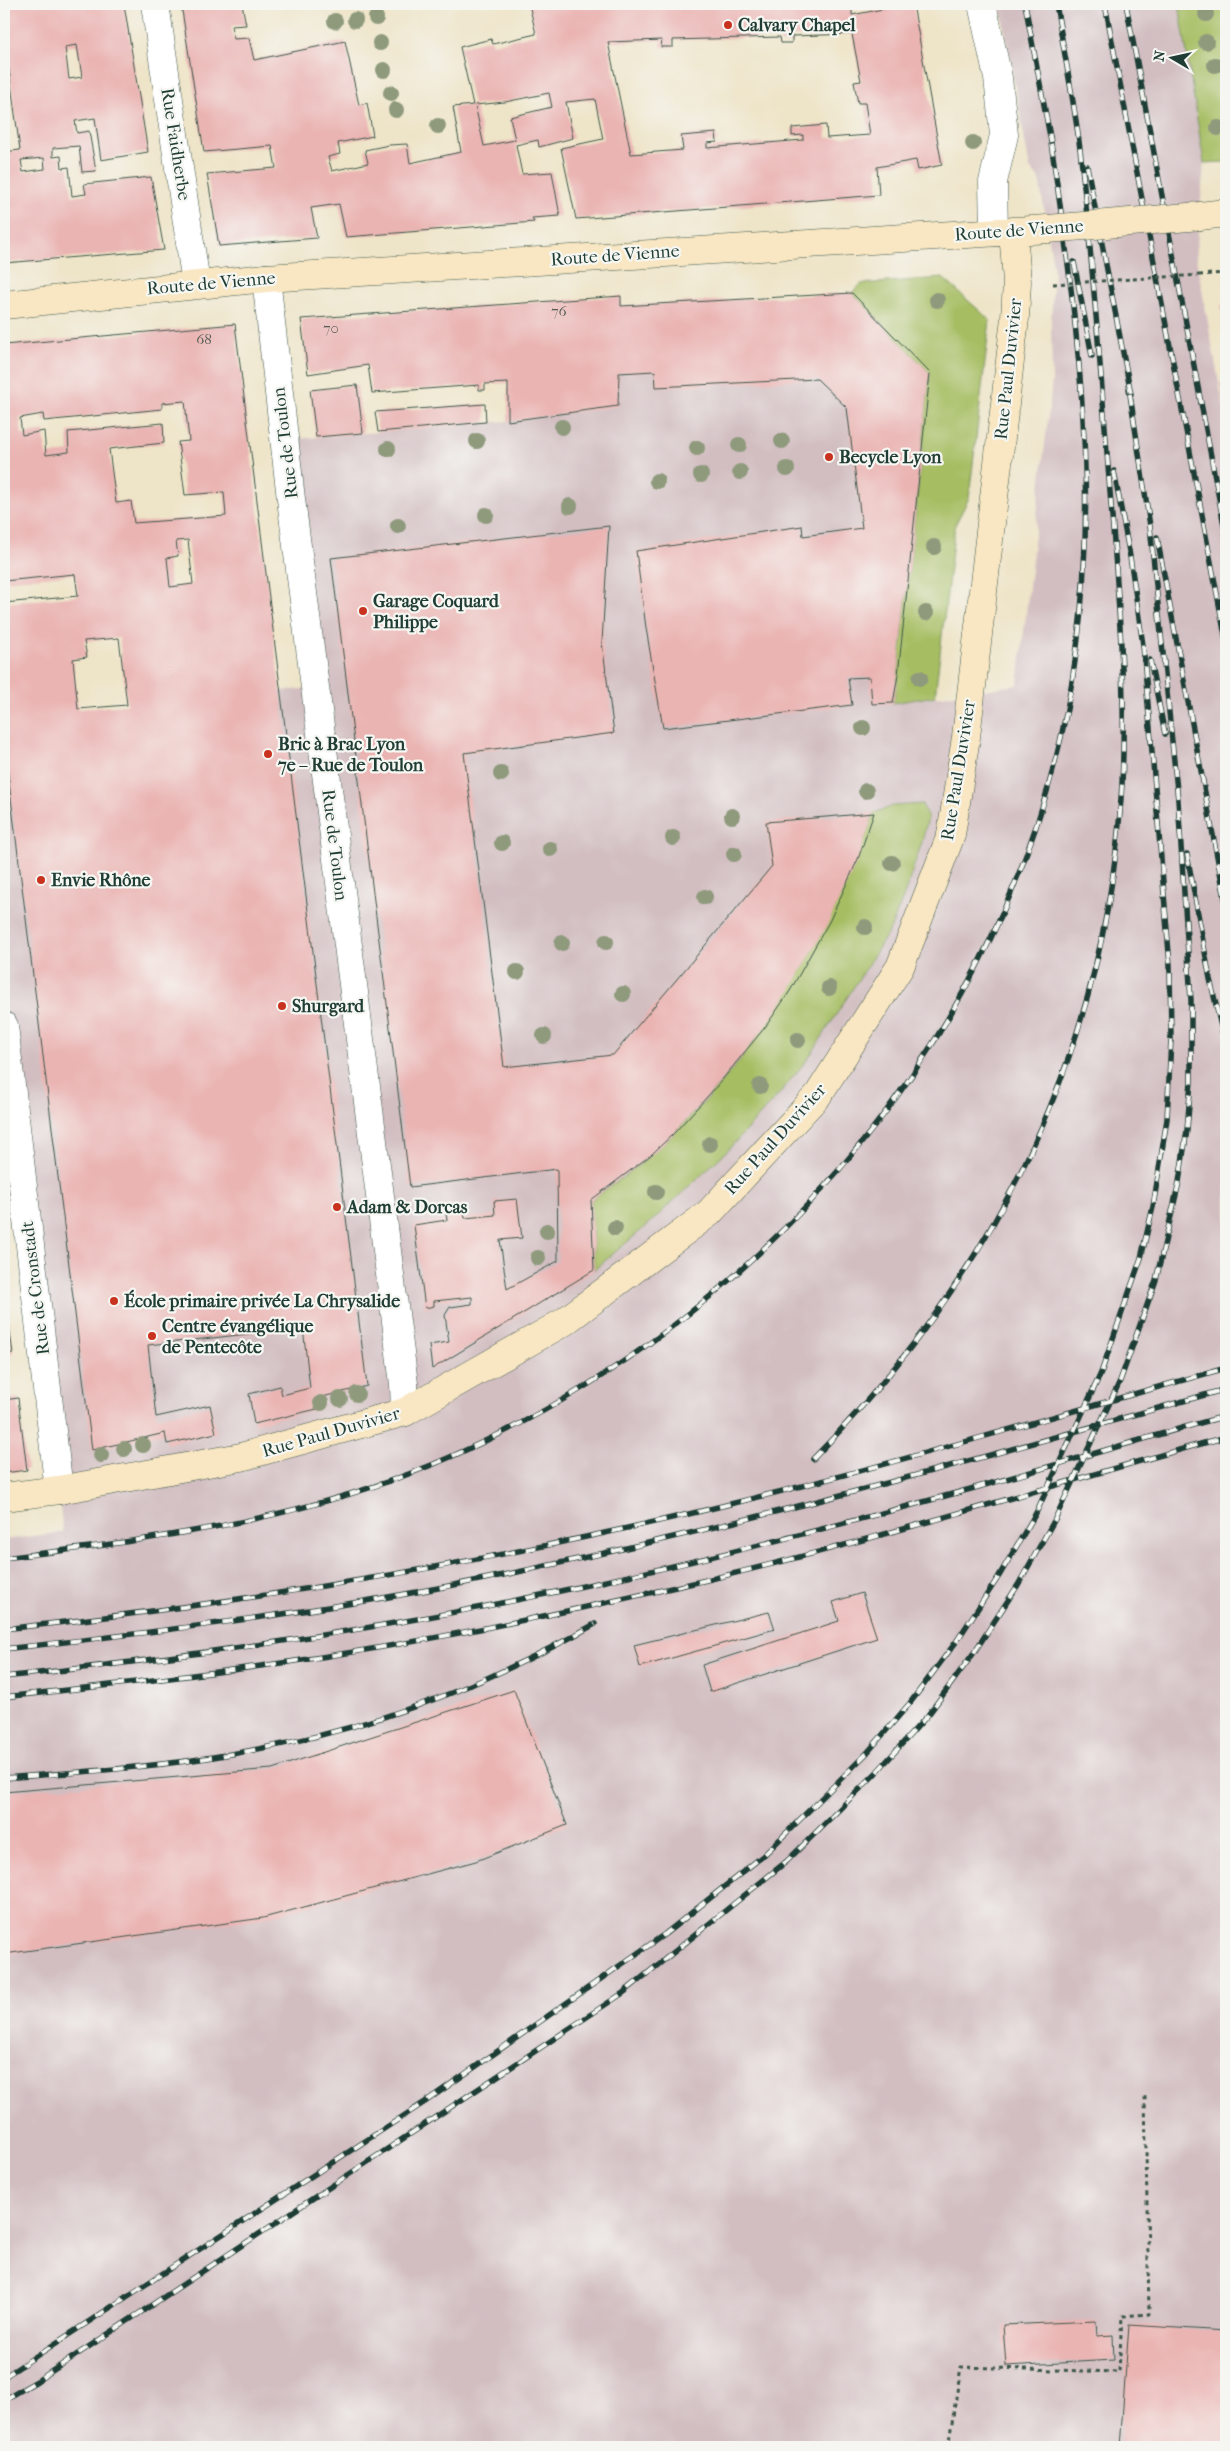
<svg xmlns="http://www.w3.org/2000/svg" width="1230" height="2451" font-family="'IM FELL French Canon',serif">
	<style>
		.industrial { fill: #d2bec1 }
		.green { fill: #a6bd62; stroke: #627d4b }
		.building { fill: #eab4b2; fill-rule: evenodd }
		.lines { fill: none; stroke-linecap: round; stroke-linejoin: round }
		.minor-casing { stroke: #3e564a; stroke-width: 29 }
		.secondary-casing { stroke: #3e564a; stroke-width: 29 }
		.path { stroke: #3e564a; stroke-width: 3; stroke-dasharray: 4 4; stroke-linecap: butt }
		.minor { stroke: #fff; stroke-width: 28 }
		.secondary { stroke: #f9e7c3; stroke-width: 28 }
		.rail-casing { stroke: #1f3d34; stroke-width: 5.5 }
		.rail { stroke: #f6f6f2; stroke-width: 4; stroke-dasharray: 11; stroke-linecap: butt }
		.secondary-bridge-casing { stroke: #3e564a; stroke-width: 29; stroke-linecap: butt }
		.path-bridge { stroke: #3e564a; stroke-width: 3; stroke-dasharray: 4 4; stroke-linecap: butt }
		.secondary-bridge { stroke: #f9e7c3; stroke-width: 28 }
		.tree { fill: #8f9a7d }
		.poi-dot { fill: #c8321e; stroke: #f6f6f2; stroke-width: 2 }
		.labels { text-anchor: middle; stroke-width: 4.5; stroke-linejoin: round; paint-order: stroke }
		.number-label { font-size: 15px; fill: #525b54 }
		.poi-label { font-size: 18px; font-weight: bold; fill: #1f3d34; stroke: #f6f6f2; text-anchor: start }
		.street-label { font-size: 18px; fill: #1f3d34; stroke: #f6f6f2 }
	</style>
	<rect width="100%" height="100%" fill="#f6f6f2"/>
	<filter id="ink" filterUnits="userSpaceOnUse"><feTurbulence type="fractalNoise" baseFrequency=".02" numOctaves="2"/><feDisplacementMap in="SourceGraphic" scale="10" xChannelSelector="R" yChannelSelector="G"/><feConvolveMatrix kernelMatrix="1 2 1 2 8 2 1 2 1" color-interpolation-filters="sRGB"/></filter>
	<filter id="wash" filterUnits="userSpaceOnUse"><feTurbulence type="fractalNoise" baseFrequency=".0096" numOctaves="4" result="noise"/><feDisplacementMap in="SourceGraphic" scale="20" xChannelSelector="R" yChannelSelector="G"/><feGaussianBlur stdDeviation="1.12" result="paint"/><feColorMatrix in="noise" values="0 0 0 0 0 0 0 0 0 0 0 0 0 0 0 0 0 1.4 0 .05"/><feComposite in="paint" operator="in"/></filter>
	<g filter="url(#wash)">
		<rect width="100%" height="100%" fill="#eee4c8"/>
		<path class="industrial" d="M 1000,4 L 1179,4 L 1204,163 L 1196,257 L 1226,421 L 1226,2447 L 4,2447 L 4,1540 L 63,1532 L 4,1016 L 4,716 L 314,688 L 284,440 L 508,421 L 617,406 L 621,306 L 852,293 L 930,373 L 898,675 L 893,703 L 1018,685 L 1052,382 L 1051,324 L 1054,271 L 1039,178 L 1030,169 Z"/>
		<path class="green" d="M 1179,4 L 1226,4 L 1226,162 L 1204,163 Z
			M 943,278 L 990,320 L 969,498 L 955,525 L 935,696 L 893,703 L 898,675 L 930,373 L 852,293 L 861,284 Z
			M 922,804 L 928,818 L 922,842 L 905,893 L 890,930 L 810,1056 L 776,1098 L 727,1151 L 650,1223 L 594,1270 L 591,1200 C 612,1185 633,1171 652,1154 C 755,1061 828,943 874,813 L 893,806 Z"/>
		<g id="blocks">
			<path class="building" d="M 4,4 L 124,4 L 148,152 L 101,160 L 95,118 L 75,121 L 77,133 L 89,131 L 96,171 L 82,172 L 79,146 L 53,148 L 53,157 L 61,156 L 62,168 L 69,167 L 72,196 L 86,194 L 84,184 L 151,177 L 164,250 L 4,263 L 4,152 L 20,150 L 8,63 L 4,64 L 4,45 L 6,44 L 4,36 ZM 77,45 L 82,77 L 69,79 L 65,47 ZM 44,158 L 45,169 L 23,172 L 21,160 Z
				M 181,4 L 242,4 L 246,25 L 231,26 L 234,39 L 249,38 L 254,60 L 345,41 L 359,105 L 367,103 L 373,136 L 338,143 L 340,154 L 328,157 L 332,171 L 368,163 L 365,150 L 389,145 L 407,144 L 410,163 L 461,152 L 453,107 L 473,105 L 460,47 L 491,39 L 493,44 L 536,34 L 529,4 L 852,4 L 852,15 L 888,8 L 887,4 L 913,4 L 942,165 L 918,170 L 916,160 L 877,167 L 879,195 L 576,219 L 561,148 L 603,139 L 595,99 L 566,102 L 573,138 L 539,147 L 538,140 L 516,145 L 522,174 L 552,172 L 560,216 L 532,218 L 534,222 L 346,237 L 339,204 L 311,208 L 317,238 L 219,246 L 207,174 L 276,168 L 272,146 L 204,152 ZM 852,34 L 861,81 L 854,82 L 858,103 L 865,103 L 870,135 L 827,138 L 826,125 L 792,128 L 792,136 L 803,135 L 803,140 L 707,148 L 707,143 L 717,142 L 716,133 L 681,136 L 683,150 L 631,154 L 608,42 L 662,40 L 661,47 L 673,47 L 673,40 L 780,37 L 781,43 L 792,43 L 792,36 ZM 549,93 L 552,107 L 510,117 L 515,140 L 484,146 L 475,105 L 505,102 Z
				M 852,293 L 930,373 L 898,675 L 893,703 L 872,704 L 870,677 L 848,678 L 852,705 L 663,728 L 646,628 L 636,551 L 802,526 L 803,536 L 862,528 L 847,408 L 817,379 L 656,387 L 655,371 L 619,373 L 618,406 L 508,421 L 508,383 L 485,384 L 485,390 L 479,390 L 479,385 L 372,393 L 368,365 L 308,374 L 301,319 L 621,296 L 621,306 Z
				M 1226,304 L 1226,334 L 1225,334 L 1221,305 Z
				M 235,324 L 367,1386 L 314,1399 L 317,1409 L 254,1424 L 249,1394 L 280,1386 L 282,1395 L 310,1388 L 303,1328 L 148,1345 L 156,1417 L 210,1405 L 216,1433 L 167,1444 L 165,1433 L 92,1450 L 4,742 L 4,603 L 78,596 L 75,574 L 4,581 L 4,345 ZM 185,401 L 189,441 L 178,442 L 185,495 L 224,492 L 226,516 L 134,523 L 131,501 L 116,503 L 109,449 L 164,443 L 163,423 L 68,432 L 69,452 L 46,455 L 44,431 L 22,435 L 20,418 L 43,414 L 44,421 L 162,409 L 162,403 ZM 188,540 L 193,584 L 170,587 L 167,558 L 178,556 L 176,541 ZM 119,638 L 127,705 L 78,709 L 73,659 L 87,657 L 84,641 Z
				M 1226,381 L 1226,414 L 1225,415 L 1221,382 Z
				M 357,385 L 363,433 L 316,437 L 310,390 Z
				M 485,404 L 486,422 L 378,432 L 375,412 Z
				M 609,526 L 602,642 L 614,733 L 464,753 L 504,1067 L 613,1055 L 772,866 L 766,822 L 874,813 L 858,859 L 830,920 L 790,991 L 766,1026 L 717,1086 L 674,1133 L 651,1155 L 591,1200 L 594,1270 L 432,1369 L 429,1345 L 449,1342 L 445,1315 L 450,1307 L 472,1304 L 472,1297 L 434,1301 L 434,1306 L 425,1308 L 414,1225 L 447,1220 L 445,1207 L 463,1205 L 465,1218 L 495,1215 L 494,1201 L 517,1199 L 522,1238 L 500,1240 L 507,1289 L 558,1261 L 557,1169 L 410,1187 L 331,558 Z
				M 4,1292 L 13,1353 L 4,1354 Z
				M 18,1398 L 27,1470 L 4,1473 L 4,1400 Z
				M 862,1593 L 877,1638 L 710,1692 L 702,1665 L 839,1621 L 833,1602 Z
				M 769,1612 L 775,1629 L 640,1667 L 634,1645 Z
				M 514,1690 L 567,1825 L 476,1861 L 263,1918 L 4,1954 L 4,1792 L 272,1769 Z
				M 1096,2321 L 1097,2336 L 1113,2335 L 1114,2360 L 1006,2366 L 1003,2325 Z
				M 1129,2325 L 1226,2331 L 1226,2447 L 1120,2447 Z"/>
		</g>
	</g>
	<g filter="url(#ink)">
		<use href="#blocks" fill-opacity="0" stroke="#3e564a" stroke-width="1"/>
		<g class="lines">
			<g class="minor-casing">
				<path id="minor" d="M 155,4 L 196,284
					M 982,4 L 998,78 L 1004,135 L 993,182 L 994,232
					M 266,278 L 291,499 L 404,1384 L 405,1412
					M 4,1026 L 59,1490"/>
			</g>
			<g class="secondary-casing">
				<path id="secondary" d="M 1200,216 L 1226,213
					M 4,305 L 266,278 L 1048,229
					M 4,1497 L 59,1490 L 241,1457 L 405,1412 L 564,1322 L 709,1213 L 818,1095 L 900,967 L 951,835 L 966,737 L 1015,318 L 1017,282 L 1013,231"/>
			</g>
			<path class="path" d="M 1199,275 L 1226,273
				M 948,2447 L 961,2367 L 1119,2372 L 1122,2316 L 1149,2314 L 1145,2094"/>
			<use href="#minor" class="minor"/>
			<use href="#secondary" class="secondary"/>
			<g class="rail-casing">
				<path id="rail" d="M 1025,4 L 1051,142
					M 1105,4 L 1226,641
					M 1126,4 L 1226,536
					M 1087,166 L 1131,394
					M 1074,262 L 1092,356
					M 1114,471 L 1130,557
					M 1157,537 L 1226,904
					M 1150,660 L 1165,734
					M 1187,854 L 1210,979 L 1226,1048
					M 813,1459 C 998,1271 1107,1049 1122,784 C 1127,678 1116,571 1108,466 C 1100,361 1092,254 1080,149 C 1074,101 1064,52 1056,4
					M 4,1558 C 149,1540 297,1521 434,1464 C 769,1324 1031,1012 1077,647 C 1099,478 1075,304 1050,136
					M 4,1629 C 204,1607 403,1577 600,1534 C 811,1489 1019,1426 1226,1368
					M 4,1649 C 166,1631 329,1611 489,1578 C 738,1527 982,1458 1226,1389
					M 4,1677 C 206,1655 407,1626 606,1581 C 731,1554 855,1521 978,1487 C 1061,1464 1143,1438 1226,1416
					M 4,1697 C 112,1685 221,1673 328,1656 C 457,1636 584,1608 711,1579 C 884,1538 1054,1484 1226,1437
					M 4,1778 C 82,1772 160,1767 237,1753 C 364,1731 484,1687 595,1624
					M 4,2377 L 425,2102 L 665,1934 L 764,1855 L 867,1753 L 910,1703 L 956,1642 L 999,1576 L 1036,1513 L 1101,1373 L 1141,1258 L 1153,1207 L 1167,1119 L 1171,1039 L 1170,965 L 1143,645 L 1129,550
					M 4,2400 L 37,2381 L 623,1993 L 787,1861 L 875,1774 L 928,1715 L 973,1654 L 1018,1585 L 1055,1519 L 1120,1381 L 1156,1280 L 1179,1182 L 1187,1130 L 1191,1081 L 1191,1000 L 1178,800 L 1150,526 L 1129,388"/>
			</g>
			<use href="#rail" class="rail"/>
			<g class="secondary-bridge-casing">
				<path id="secondary-bridge" d="M 1048,229 L 1200,216"/>
			</g>
			<path class="path-bridge" d="M 1053,284 L 1199,275"/>
			<use href="#secondary-bridge" class="secondary-bridge"/>
		</g>
		<g class="tree">
			<circle cx="1206" cy="14" r="8"/>
			<circle cx="376" cy="18" r="8"/>
			<circle cx="355" cy="20" r="8"/>
			<circle cx="335" cy="21" r="8"/>
			<circle cx="1206" cy="42" r="8"/>
			<circle cx="380" cy="43" r="8"/>
			<circle cx="1215" cy="65" r="8"/>
			<circle cx="384" cy="70" r="8"/>
			<circle cx="391" cy="93" r="8"/>
			<circle cx="396" cy="110" r="8"/>
			<circle cx="438" cy="126" r="8"/>
			<circle cx="1218" cy="128" r="8"/>
			<circle cx="973" cy="143" r="8"/>
			<circle cx="937" cy="300" r="8"/>
			<circle cx="562" cy="427" r="8"/>
			<circle cx="477" cy="441" r="8"/>
			<circle cx="782" cy="441" r="8"/>
			<circle cx="739" cy="445" r="8"/>
			<circle cx="697" cy="448" r="8"/>
			<circle cx="388" cy="449" r="8"/>
			<circle cx="787" cy="469" r="8"/>
			<circle cx="740" cy="472" r="8"/>
			<circle cx="701" cy="475" r="8"/>
			<circle cx="657" cy="481" r="8"/>
			<circle cx="570" cy="506" r="8"/>
			<circle cx="486" cy="515" r="8"/>
			<circle cx="398" cy="526" r="8"/>
			<circle cx="934" cy="547" r="8"/>
			<circle cx="926" cy="613" r="8"/>
			<circle cx="920" cy="678" r="8"/>
			<circle cx="863" cy="728" r="8"/>
			<circle cx="501" cy="774" r="8"/>
			<circle cx="866" cy="791" r="8"/>
			<circle cx="732" cy="816" r="8"/>
			<circle cx="673" cy="838" r="8"/>
			<circle cx="502" cy="843" r="8"/>
			<circle cx="550" cy="849" r="8"/>
			<circle cx="734" cy="854" r="8"/>
			<circle cx="892" cy="863" r="8"/>
			<circle cx="705" cy="897" r="8"/>
			<circle cx="865" cy="927" r="8"/>
			<circle cx="606" cy="942" r="8"/>
			<circle cx="562" cy="943" r="8"/>
			<circle cx="517" cy="972" r="8"/>
			<circle cx="829" cy="988" r="8"/>
			<circle cx="623" cy="994" r="8"/>
			<circle cx="544" cy="1036" r="8"/>
			<circle cx="798" cy="1040" r="8"/>
			<circle cx="760" cy="1086" r="8"/>
			<circle cx="710" cy="1144" r="8"/>
			<circle cx="656" cy="1192" r="8"/>
			<circle cx="615" cy="1228" r="8"/>
			<circle cx="547" cy="1231" r="8"/>
			<circle cx="538" cy="1258" r="8"/>
			<circle cx="357" cy="1394" r="8"/>
			<circle cx="340" cy="1399" r="8"/>
			<circle cx="321" cy="1403" r="8"/>
			<circle cx="143" cy="1445" r="8"/>
			<circle cx="124" cy="1449" r="8"/>
			<circle cx="101" cy="1455" r="8"/>
		</g>
	</g>
	<g class="poi-dot">
		<circle cx="728" cy="25" r="5"/>
		<circle cx="829" cy="457" r="5"/>
		<circle cx="363" cy="611" r="5"/>
		<circle cx="268" cy="754" r="5"/>
		<circle cx="41" cy="880" r="5"/>
		<circle cx="282" cy="1006" r="5"/>
		<circle cx="337" cy="1207" r="5"/>
		<circle cx="114" cy="1301" r="5"/>
		<circle cx="152" cy="1336" r="5"/>
	</g>
	<g class="labels">
		<g class="number-label">
			<text x="559" y="316">76</text>
			<text x="331" y="333">70</text>
			<text x="204" y="344">68</text>
		</g>
		<g class="poi-label">
			<text x="738" y="31">Calvary Chapel</text>
			<text x="839" y="463">Becycle Lyon</text>
			<text x="373" y="607">Garage Coquard<tspan x="373" dy="21">Philippe</tspan></text>
			<text x="278" y="750">Bric à Brac Lyon<tspan x="278" dy="21">7e – Rue de Toulon</tspan></text>
			<text x="51" y="886">Envie Rhône</text>
			<text x="292" y="1012">Shurgard</text>
			<text x="347" y="1213">Adam &amp; Dorcas</text>
			<text x="124" y="1307">École primaire privée La Chrysalide</text>
			<text x="162" y="1332">Centre évangélique<tspan x="162" dy="21">de Pentecôte</tspan></text>
		</g>
		<g class="street-label">
			<text transform="translate(176 144) rotate(81)" y="6">Rue Faidherbe</text>
			<text transform="translate(1019 230) rotate(-4)" y="6">Route de Vienne</text>
			<text transform="translate(615 255) rotate(-4)" y="6">Route de Vienne</text>
			<text transform="translate(211 283) rotate(-5)" y="6">Route de Vienne</text>
			<text transform="translate(1008 369) rotate(-84)" y="6">Rue Paul Duvivier</text>
			<text transform="translate(285 443) rotate(-97)" y="6">Rue de Toulon</text>
			<text transform="translate(958 770) rotate(-81)" y="6">Rue Paul Duvivier</text>
			<text transform="translate(335 845) rotate(83)" y="6">Rue de Toulon</text>
			<text transform="translate(775 1139) rotate(-48)" y="6">Rue Paul Duvivier</text>
			<text transform="translate(35 1288) rotate(-97)" y="6">Rue de Cronstadt</text>
			<text transform="translate(331 1432) rotate(-16)" y="6">Rue Paul Duvivier</text>
		</g>
	</g>
	<rect width="1230" height="2451" fill="none" stroke="#f6f6f2" stroke-width="20"/>
	<g transform="translate(1172 58) rotate(279)" stroke="#f6f6f2" stroke-width="4" paint-order="stroke">
	<path d="M0-4L9 19L0 12L-9 19Z" fill="#1f3d34"/>
	<text y="-8" font-size="14" font-weight="bold" text-anchor="middle" fill="#1f3d34">N</text>
	</g>
</svg>
